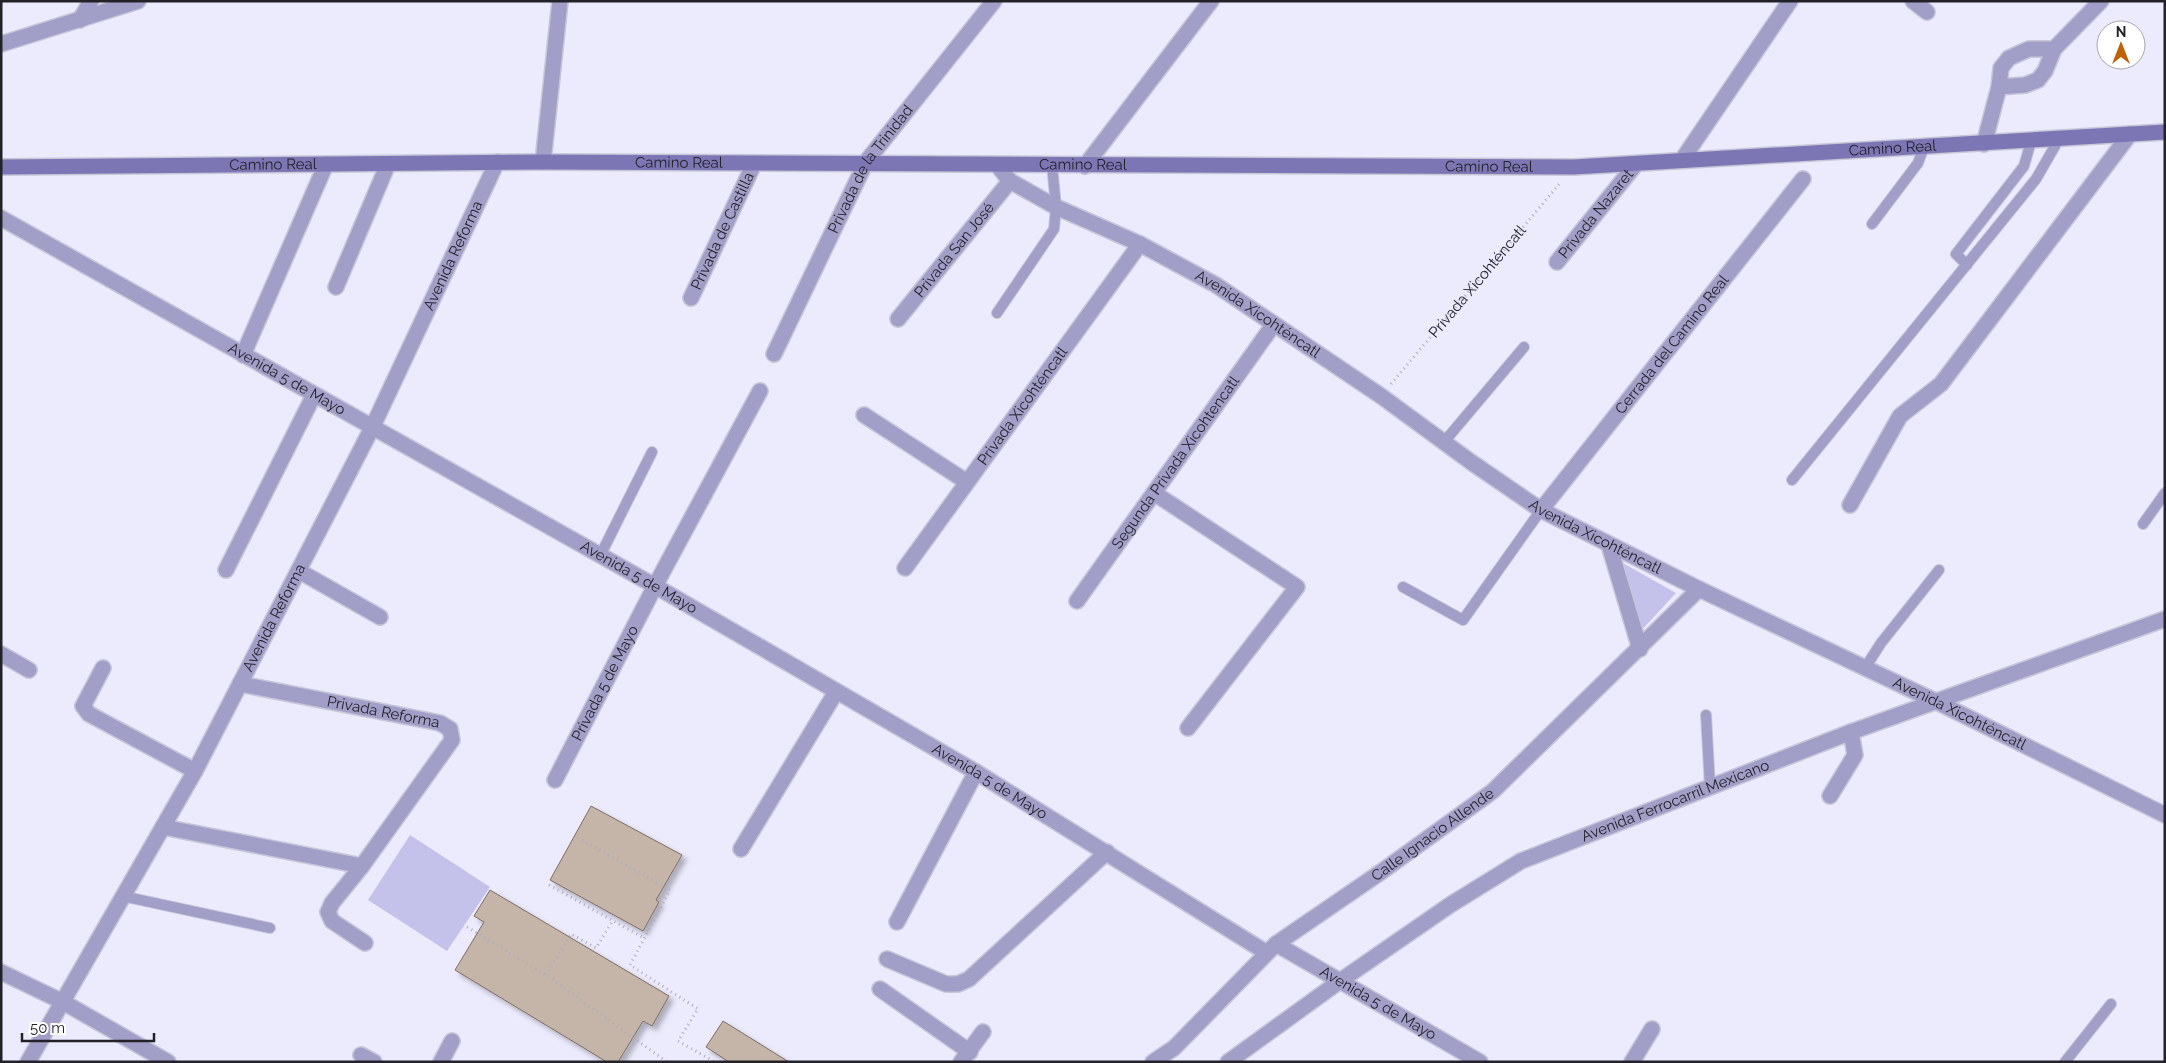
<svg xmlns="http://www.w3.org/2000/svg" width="2166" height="1063" font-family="Raleway,sans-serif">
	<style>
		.green { fill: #c4c1ea }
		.building { fill: #c5b4a8; stroke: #7e6e64; filter: url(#shadow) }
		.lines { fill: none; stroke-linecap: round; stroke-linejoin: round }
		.lane-casing { stroke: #c8c7d8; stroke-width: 12 }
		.street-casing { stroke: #c8c7d8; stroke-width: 18 }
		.secondary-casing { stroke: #c8c7d8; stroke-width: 18 }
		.path { stroke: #aeadbc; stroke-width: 3; stroke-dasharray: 1 4; stroke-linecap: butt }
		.lane { stroke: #a19ec8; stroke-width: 10 }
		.street { stroke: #a19ec8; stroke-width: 15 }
		.secondary { stroke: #7d76b4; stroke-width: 15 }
		.labels { text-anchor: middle; stroke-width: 4.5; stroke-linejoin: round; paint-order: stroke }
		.street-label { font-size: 15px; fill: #232229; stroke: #fff }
	</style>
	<defs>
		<filter id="shadow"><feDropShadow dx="4.5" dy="4.5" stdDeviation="2.5" flood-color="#0004"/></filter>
	</defs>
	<rect width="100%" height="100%" fill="#ecebfe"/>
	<path class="green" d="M 1621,562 L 1676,593 L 1640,632 Z
		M 410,835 L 490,887 L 447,951 L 368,900 Z"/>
	<path class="building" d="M 591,806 L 682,855 L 656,900 L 659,902 L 643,931 L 550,880 Z
		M 490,890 L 669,996 L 652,1026 L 643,1021 L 618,1062 L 607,1062 L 455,970 L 484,922 L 474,916 Z
		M 723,1021 L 789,1062 L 729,1062 L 706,1047 Z"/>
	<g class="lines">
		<g class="lane-casing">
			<path id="lane" d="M 1872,224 L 1918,163 L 1924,147
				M 1967,265 L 1956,254 L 2024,166 L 2031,141
				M 997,313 L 1054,229 L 1056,207 L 1052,165
				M 1444,442 L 1524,347
				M 1792,480 L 2036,179 L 2059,139
				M 2143,524 L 2165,493
				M 600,556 L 652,452
				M 1403,587 L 1463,620 L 1541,510
				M 1865,668 L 1881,643 L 1939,570
				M 1706,715 L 1710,787
				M 122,896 L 270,928
				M 2065,1062 L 2111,1004"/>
		</g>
		<g class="street-casing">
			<g id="street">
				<path d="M 1913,1 L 1927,12"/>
				<path d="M 80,20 L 91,1"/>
				<path d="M 1,44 L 138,1"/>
				<path d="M 1999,87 L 2025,85 L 2038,80 L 2045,71 L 2054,49 L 2101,1"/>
				<path d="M 1984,144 L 1999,87 L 2001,68 L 2009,58 L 2029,49 L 2054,49"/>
				<path d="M 1682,160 L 1790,1"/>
				<path d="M 543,162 L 560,1"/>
				<path id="s2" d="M 998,166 L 1010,181 L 1056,207 L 1140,244 L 1216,285 L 1381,396 L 1471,462 L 1541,510 L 1699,589 L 1935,701 L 2165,815"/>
				<path d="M 1085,166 L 1211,1"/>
				<path id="s3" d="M 1,218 L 655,586 L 976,772 L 1267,953"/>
				<path id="s4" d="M 1557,262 L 1636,164"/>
				<path d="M 336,287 L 388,164"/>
				<path id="s5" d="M 691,298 L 754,164"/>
				<path id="s6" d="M 898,319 L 1010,181"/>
				<path id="s7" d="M 774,354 L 866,162 L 994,1"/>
				<path d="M 243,355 L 326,164"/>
				<path d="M 864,415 L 967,482"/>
				<path d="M 1154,493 L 1297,587 L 1188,728"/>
				<path d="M 1850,505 L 1900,416 L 1941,384 L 2130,134"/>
				<path id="s8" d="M 1541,510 L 1803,179"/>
				<path d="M 1609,545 L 1640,649"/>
				<path id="s9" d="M 905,568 L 1140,244"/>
				<path d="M 226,570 L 314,395"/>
				<path d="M 299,571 L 380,617"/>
				<path id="s10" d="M 1077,601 L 1274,324"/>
				<path d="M 1,654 L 29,670"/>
				<path d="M 103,668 L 83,706 L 89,714 L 195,771"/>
				<path id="s11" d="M 240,684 L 440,723 L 450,729 L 452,740 L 362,866 L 332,903 L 328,912 L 332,921 L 365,943"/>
				<path id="s12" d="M 555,780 L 655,586 L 760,391"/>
				<path d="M 1830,796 L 1855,755 L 1851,732"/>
				<path d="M 163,827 L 362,866"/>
				<path d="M 741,849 L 836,692"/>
				<path d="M 897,922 L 976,772"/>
				<path id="s13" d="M 1276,944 L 1480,1062"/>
				<path d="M 887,959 L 946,984 L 958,984 L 969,979 L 1107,852"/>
				<path d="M 1,972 L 63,1002 L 168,1062"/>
				<path d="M 880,989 L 970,1052"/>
				<path d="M 361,1055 L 374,1062"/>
				<path id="s14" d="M 28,1062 L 195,771 L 372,428 L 497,162"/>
				<path d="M 441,1062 L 452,1041"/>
				<path d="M 961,1062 L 983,1032"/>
				<path id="s15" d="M 1153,1062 L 1174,1048 L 1276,944 L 1381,872 L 1493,791 L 1699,589"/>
				<path id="s16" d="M 1228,1062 L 1340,981 L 1450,905 L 1521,861 L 1851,732 L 2165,619"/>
				<path d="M 1632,1062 L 1652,1029"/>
			</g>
		</g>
		<g class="secondary-casing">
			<g id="secondary">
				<path id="s17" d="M 1,167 L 543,162 L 1574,167 L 2165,132"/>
			</g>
		</g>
		<g class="path">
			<path id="s1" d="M 1391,384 L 1561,182"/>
			<path d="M 582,840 L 670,890 L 630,965 L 698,1009 L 678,1041 L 715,1062"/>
			<path d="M 549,885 L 644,938"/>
			<path d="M 467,927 L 546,975 L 667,1062"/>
			<path d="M 546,975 L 571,934 L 596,948 L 613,920"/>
		</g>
		<use href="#lane" class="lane"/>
		<use href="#street" class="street"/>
		<use href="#secondary" class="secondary"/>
	</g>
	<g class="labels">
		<g class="street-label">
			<text dy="5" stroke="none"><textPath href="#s17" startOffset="1892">Camino Real</textPath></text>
			<text dy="5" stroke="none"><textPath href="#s17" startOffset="678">Camino Real</textPath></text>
			<text dy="5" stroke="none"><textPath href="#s17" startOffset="272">Camino Real</textPath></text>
			<text dy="5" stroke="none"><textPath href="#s17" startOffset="1082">Camino Real</textPath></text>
			<text dy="5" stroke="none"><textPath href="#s17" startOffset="1488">Camino Real</textPath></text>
			<text dy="5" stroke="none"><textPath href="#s7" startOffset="209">Privada de la Trinidad</textPath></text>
			<text dy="5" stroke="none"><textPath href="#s4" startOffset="62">Privada Nazaret</textPath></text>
			<text dy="5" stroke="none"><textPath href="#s5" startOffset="74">Privada de Castilla</textPath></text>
			<text dy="5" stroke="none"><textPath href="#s6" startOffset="89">Privada San José</textPath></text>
			<text dy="5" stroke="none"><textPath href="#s14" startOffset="912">Avenida Reforma</textPath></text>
			<text dy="5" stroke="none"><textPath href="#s1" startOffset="134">Privada Xicohténcatl</textPath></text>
			<text dy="5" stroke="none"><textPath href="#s2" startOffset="301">Avenida Xicohténcatl</textPath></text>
			<text dy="5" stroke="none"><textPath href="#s8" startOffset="211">Cerrada del Camino Real</textPath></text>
			<text dy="5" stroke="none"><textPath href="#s3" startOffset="328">Avenida 5 de Mayo</textPath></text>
			<text dy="5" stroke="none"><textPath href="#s9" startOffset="200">Privada Xicohténcatl</textPath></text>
			<text dy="5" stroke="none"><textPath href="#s10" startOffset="170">Segunda Privada Xicohtencatl</textPath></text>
			<text dy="5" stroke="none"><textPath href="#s2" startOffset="706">Avenida Xicohténcatl</textPath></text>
			<text dy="5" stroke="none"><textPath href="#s3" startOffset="732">Avenida 5 de Mayo</textPath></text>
			<text dy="5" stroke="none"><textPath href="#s14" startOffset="508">Avenida Reforma</textPath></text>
			<text dy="5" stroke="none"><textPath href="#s12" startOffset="109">Privada 5 de Mayo</textPath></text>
			<text dy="5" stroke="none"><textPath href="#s11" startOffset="146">Privada Reforma</textPath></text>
			<text dy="5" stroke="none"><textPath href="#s2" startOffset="1111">Avenida Xicohténcatl</textPath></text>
			<text dy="5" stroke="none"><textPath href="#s3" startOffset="1138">Avenida 5 de Mayo</textPath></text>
			<text dy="5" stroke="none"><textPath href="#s16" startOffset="521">Avenida Ferrocarril Mexicano</textPath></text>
			<text dy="5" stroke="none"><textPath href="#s15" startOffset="362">Calle Ignacio Allende</textPath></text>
			<text dy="5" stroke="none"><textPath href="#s13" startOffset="118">Avenida 5 de Mayo</textPath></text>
		</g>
	</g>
	<rect width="2166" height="1063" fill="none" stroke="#232229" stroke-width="5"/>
	<g transform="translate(2121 45)"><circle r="24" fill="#ffffff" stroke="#a7a7a9"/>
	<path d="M0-4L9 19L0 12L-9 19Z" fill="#bd6207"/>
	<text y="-8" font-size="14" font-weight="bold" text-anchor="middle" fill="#232229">N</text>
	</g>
	<path d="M22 1033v8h132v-8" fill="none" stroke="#232229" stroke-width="2.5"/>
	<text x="30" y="1033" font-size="15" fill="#232229" stroke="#ffffff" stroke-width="4" paint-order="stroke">50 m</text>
</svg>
